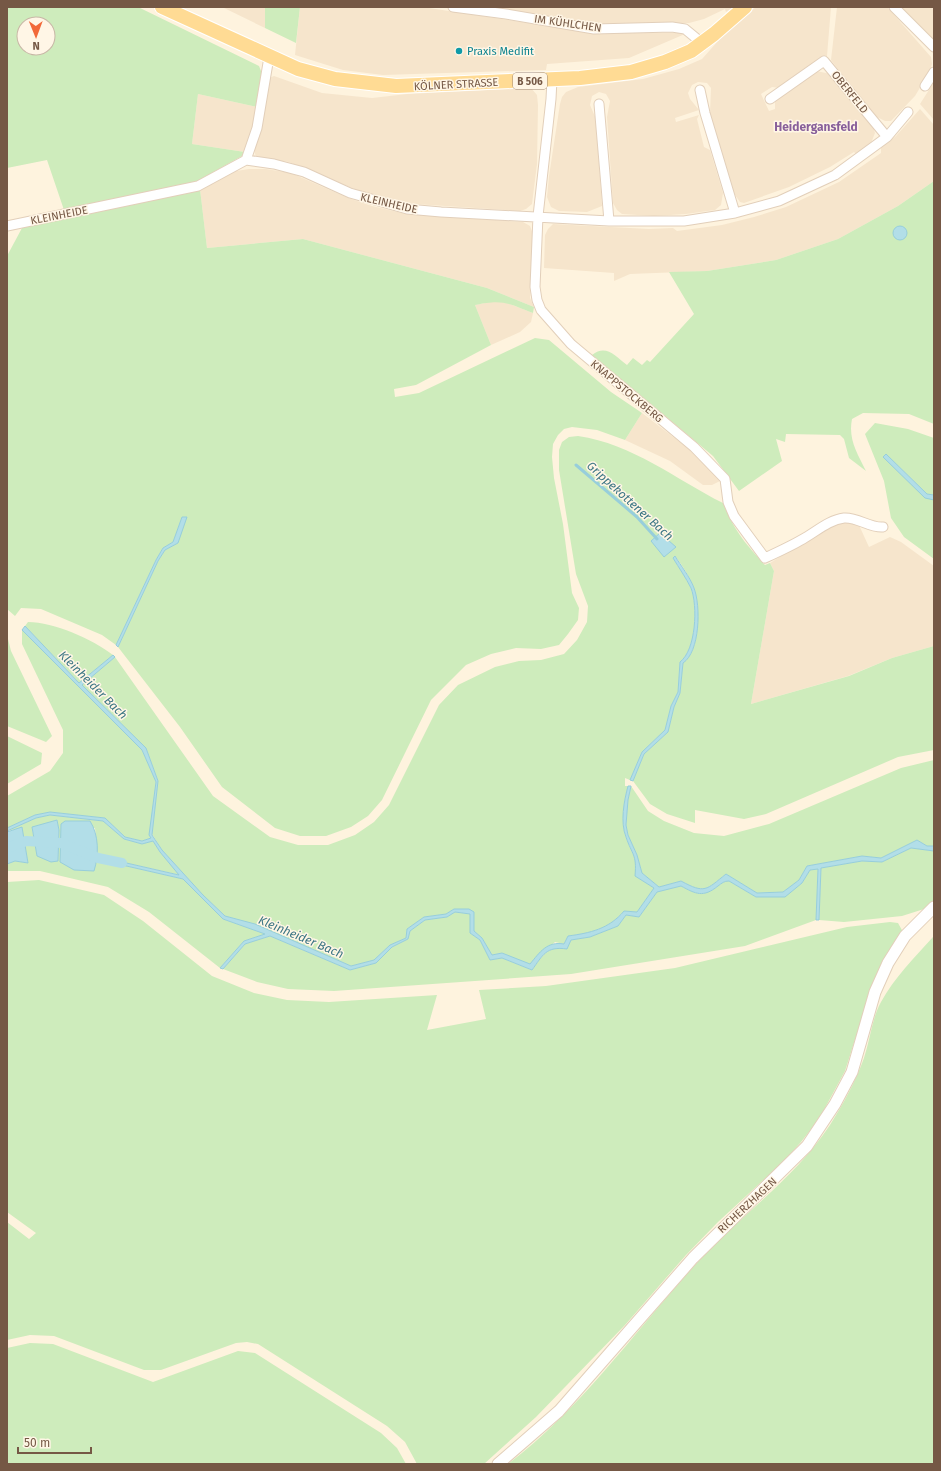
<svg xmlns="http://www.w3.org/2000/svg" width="941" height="1471" font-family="'Fira Sans',sans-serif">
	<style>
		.residential { fill: #f6e5cc }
		.green { fill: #ceecbc; fill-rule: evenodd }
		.water { fill: #b2dee8; stroke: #97cedb }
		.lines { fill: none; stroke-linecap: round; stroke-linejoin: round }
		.stream { stroke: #97cedb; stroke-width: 3 }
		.canal { stroke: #b2dee8; stroke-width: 10 }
		.minor-casing { stroke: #e2cfba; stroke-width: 11 }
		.tertiary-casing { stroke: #e2cfba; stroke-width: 13 }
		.primary-casing { stroke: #fff; stroke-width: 16 }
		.minor { stroke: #fff; stroke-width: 9 }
		.tertiary { stroke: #fff; stroke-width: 11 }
		.primary { stroke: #ffdb94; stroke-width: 14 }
		.culture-dot { fill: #0f9aa8; stroke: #fff6e6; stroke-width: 1.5 }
		.labels { text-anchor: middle; stroke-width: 3; stroke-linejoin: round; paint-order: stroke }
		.shield { fill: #fff6e6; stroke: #9e8775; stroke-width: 1 }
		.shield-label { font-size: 10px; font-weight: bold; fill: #755845 }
		.street-label { font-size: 11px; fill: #755845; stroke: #fff6e6 }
		.culture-label { font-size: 11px; fill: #0d838f; stroke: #fff6e6; text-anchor: start }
		.neighbourhood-label { font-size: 12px; font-weight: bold; fill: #885f9a; stroke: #fff6e6 }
		.water-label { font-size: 12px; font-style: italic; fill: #3b7584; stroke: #fff6e6 }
	</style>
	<rect width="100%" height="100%" fill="#fef3de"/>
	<path class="residential" d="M 222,7 L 265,7 L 265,28 Z
		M 300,7 L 429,8 L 595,33 L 679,33 L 685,34 L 629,58 L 547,64 L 546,70 L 383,75 L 343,70 L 295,55 Z
		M 489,7 L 733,7 L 726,12 L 725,9 L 704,19 L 689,23 L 583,24 Z
		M 756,7 L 831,7 L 827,56 L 780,88 L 772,87 L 761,94 L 769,111 L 775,109 L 775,99 L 816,71 L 831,74 L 873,126 L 875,133 L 871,143 L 857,155 L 854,152 L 830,167 L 789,187 L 744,203 L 740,202 L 733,192 L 710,113 L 711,88 L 707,83 L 698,82 L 692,85 L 688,93 L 690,99 L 699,110 L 675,118 L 676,122 L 699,115 L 697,119 L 704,147 L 710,150 L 723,193 L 721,205 L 715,210 L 686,214 L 654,216 L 622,214 L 617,210 L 613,203 L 607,117 L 610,101 L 606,94 L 599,92 L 592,96 L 590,105 L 596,119 L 602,206 L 587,212 L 559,211 L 551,207 L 547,197 L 549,176 L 560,104 L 562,97 L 566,92 L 578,87 L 643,79 L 679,69 L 702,59 L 726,32 Z
		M 837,7 L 888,8 L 931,57 L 932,64 L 930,71 L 915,96 L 891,121 L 885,121 L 877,117 L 855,92 L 831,60 Z
		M 899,7 L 934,7 L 934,45 Z
		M 274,76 L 322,93 L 372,98 L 407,94 L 531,88 L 537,95 L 538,105 L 537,164 L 532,204 L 526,209 L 520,211 L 415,204 L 396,201 L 362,192 L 289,162 L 256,157 L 254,150 L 260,129 L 269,78 Z
		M 934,82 L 934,120 L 920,104 Z
		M 198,94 L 257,107 L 254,128 L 245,152 L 192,144 Z
		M 920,109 L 934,125 L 934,181 L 898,206 L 838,239 L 776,260 L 707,271 L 630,274 L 614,281 L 614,273 L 544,268 L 545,235 L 548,229 L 553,224 L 649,229 L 673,228 L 677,231 L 722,225 L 754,217 L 786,207 L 839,182 L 881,153 L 881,148 L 896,136 Z
		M 249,169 L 266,169 L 291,173 L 348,198 L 372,206 L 406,214 L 523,222 L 530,226 L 533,234 L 530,298 L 534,307 L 487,288 L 303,239 L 207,248 L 200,189 L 230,172 Z
		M 495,301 L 505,302 L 533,313 L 531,322 L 520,332 L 491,345 L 475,305 Z
		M 642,413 L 707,463 L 722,480 L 712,485 L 703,485 L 670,461 L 625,440 Z
		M 845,522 L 858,523 L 869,547 L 890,537 L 901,542 L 934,566 L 934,646 L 892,658 L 848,676 L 751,704 L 774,571 L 770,563 L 832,525 Z"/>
	<path class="green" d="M 7,7 L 138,7 L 259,66 L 263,76 L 257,107 L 198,94 L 192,144 L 245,152 L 242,156 L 192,184 L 64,210 L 47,160 L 7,168 ZM 24,24 L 48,24 L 48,48 L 24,48 Z
		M 265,7 L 300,7 L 296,43 L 265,28 Z
		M 934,181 L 934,424 L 909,414 L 863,413 L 852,419 C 848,439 857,453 866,471 L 849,458 L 844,439 L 840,435 L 786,434 L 785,442 L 776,439 L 782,461 L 739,491 L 713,456 L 592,355 C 606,344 615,356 627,365 L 633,358 L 642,365 L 647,360 L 650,362 L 694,314 L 669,272 L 707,271 L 776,260 L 838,239 L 898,206 Z
		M 200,189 L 207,248 L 303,239 L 487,288 L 534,307 L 533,313 C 507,303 503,299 475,305 L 491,345 L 416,385 L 394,389 L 395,397 L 419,393 L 535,338 L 549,340 L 611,392 L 642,413 L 625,440 L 597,430 L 572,427 L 564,429 L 558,435 L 553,444 L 552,457 L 554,478 L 563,524 L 572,593 L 579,608 L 578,620 L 568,634 L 559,645 L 541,649 L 516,648 L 491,654 L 466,665 L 431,700 L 382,800 L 368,816 L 351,827 L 326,836 L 300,836 L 275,828 L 222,787 L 180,727 L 118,647 L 158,561 L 165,550 L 178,543 L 182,517 L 173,542 L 163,548 L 156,560 L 116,645 L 102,635 L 41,609 L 21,608 L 15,616 L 7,609 L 7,256 L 22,228 Z
		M 875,423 L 908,429 L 934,438 L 934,495 L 927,494 L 886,454 L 883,457 L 934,500 L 934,559 L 904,537 L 891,518 L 884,481 L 865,434 Z
		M 578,436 C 633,444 675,479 723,503 C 735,532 745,543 765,565 L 770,563 L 774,571 L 751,704 L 849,676 L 892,658 L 934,646 L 934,750 L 898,757 L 766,814 L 744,819 L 695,810 L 695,823 L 667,814 L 650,804 L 633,781 L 644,754 L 668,732 L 674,707 L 680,693 L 683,663 C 700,652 701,606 694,588 C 690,577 682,565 675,556 L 673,558 C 679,568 686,578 691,588 C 698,606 696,650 680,662 L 678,692 L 671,706 L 665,730 L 642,752 L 630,780 L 625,778 L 625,786 L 628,786 C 624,801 620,822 626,837 C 632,855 637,854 636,876 L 654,888 L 637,912 L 624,911 C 609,929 590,933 568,936 L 564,944 L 555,942 L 530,965 L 502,953 L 492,955 L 482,938 L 474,931 L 474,912 L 454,909 L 446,914 L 424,917 L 407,929 L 406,938 L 390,945 L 374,960 L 351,966 L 255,925 L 225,916 L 203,895 L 162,850 L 152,834 L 158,781 L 146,748 L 82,685 L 115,657 L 213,796 L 270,837 L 298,845 L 328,845 L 355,835 L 374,822 L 389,805 L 439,705 L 458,685 L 495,667 L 519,661 L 541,660 L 564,654 L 577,640 L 587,622 L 588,606 L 576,574 L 559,470 L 559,450 L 562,442 L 569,437 Z
		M 28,622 C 54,622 92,639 113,655 L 79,683 L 25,626 Z
		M 22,630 L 142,750 L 156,782 L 150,835 L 151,838 L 142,841 L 125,837 L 105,818 L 50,812 L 35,815 L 7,828 L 7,796 L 50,771 L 63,753 L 63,730 L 22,644 Z
		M 7,635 L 11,651 L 52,736 L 46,742 L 7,726 Z
		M 7,736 L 42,753 L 41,764 L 7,784 Z
		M 934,760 L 934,846 L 927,846 L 917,840 L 881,858 L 862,856 L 807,866 L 799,880 L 783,892 L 757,893 L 726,874 C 706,890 705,894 681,881 L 659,887 L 642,873 L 637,855 L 628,835 L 626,825 L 628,800 L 631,786 L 648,811 L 664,821 L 694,833 L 724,836 L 769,824 L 901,768 Z
		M 50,815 L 103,821 L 124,839 L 142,844 L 153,841 L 160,852 L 180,875 L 109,859 L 109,862 L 183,879 L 223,919 L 266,934 L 244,941 L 220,968 L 149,912 L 108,887 L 40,871 L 7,871 L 7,864 L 15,861 L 28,863 L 22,828 L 7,831 L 36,818 ZM 57,820 L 59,830 L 58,861 L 37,856 L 32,828 ZM 61,824 L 95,828 L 98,858 Z
		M 911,848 L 934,851 L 934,901 L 924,909 L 902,916 L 844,922 L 819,920 L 821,868 L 862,861 L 882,862 Z
		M 818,869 L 816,920 L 745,946 L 571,974 L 334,991 L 288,989 L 257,982 L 223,969 L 245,944 L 270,936 L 350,970 L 376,963 L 392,947 L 408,939 L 410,931 L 425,920 L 447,917 L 455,912 L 470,914 L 470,933 L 480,940 L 490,960 L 502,958 L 532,970 C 543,955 547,946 566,949 L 571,940 L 590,937 L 618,926 L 626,915 L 639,917 L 657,892 L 681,886 C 696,894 703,898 718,886 C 722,883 724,881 729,881 L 756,897 L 784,897 L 802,883 L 810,870 Z
		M 39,880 L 104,895 L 143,921 L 212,976 L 254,993 L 287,1000 L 329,1002 L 437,995 L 427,1030 L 486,1019 L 479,990 L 546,986 L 675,968 L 847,927 L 890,922 L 898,923 L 903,932 L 883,960 L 873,983 L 845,1071 L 819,1119 L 801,1142 L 783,1162 L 718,1222 L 686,1255 L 625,1325 L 536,1417 L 484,1464 L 417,1464 L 405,1442 L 387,1426 L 258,1344 L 247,1342 L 236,1343 L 161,1370 L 144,1370 L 54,1336 L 30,1335 L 7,1340 L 7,1222 L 29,1239 L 36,1233 L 7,1212 L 7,882 Z
		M 933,937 L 934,1464 L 508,1464 C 586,1405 641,1322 708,1251 C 749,1209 797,1175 830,1125 C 843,1104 856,1081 864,1058 C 870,1040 872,1018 881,1002 C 894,978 915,957 933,937 Z
		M 30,1343 L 53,1344 L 153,1382 L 238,1351 L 255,1353 L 381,1433 L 397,1448 L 406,1464 L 7,1464 L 7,1348 Z"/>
	<path class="water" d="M893 233a7 7 0 1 1 14 0a7 7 0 1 1-14 0Z
		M 886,454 L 927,494 L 934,495 L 934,500 L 925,498 L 883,457 Z
		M 182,517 L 187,517 L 178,543 L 165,550 L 158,561 L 118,647 L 116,645 L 156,560 L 163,548 L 173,542 Z
		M 660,533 L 676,547 L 664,557 L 651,541 Z
		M 675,556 C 681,566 690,577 694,588 C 701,606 700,652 683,663 L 680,693 L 674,707 L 668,732 L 644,754 L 633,781 L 630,780 L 642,752 L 665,730 L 671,706 L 678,692 L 680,662 C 696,650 698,606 691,588 C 686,578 679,568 673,558 Z
		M 25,626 L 79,683 L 113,655 L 115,657 L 82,685 L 146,748 L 158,781 L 152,835 L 162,850 L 203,895 L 225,916 L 255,924 L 351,966 L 374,960 L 390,945 L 406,938 L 407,929 L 424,917 L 446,914 L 454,909 L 469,909 L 474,912 L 474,931 L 482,938 L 492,955 L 502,953 L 530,964 C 540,952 547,941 564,944 L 568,936 C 590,933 609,929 624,911 L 637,912 L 654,888 L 635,876 C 637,854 632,855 626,837 C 620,822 624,801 628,786 L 631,786 L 628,800 L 626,825 L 628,835 L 637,855 L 642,873 L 659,887 L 681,881 C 705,894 706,890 726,874 L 757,893 L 783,892 L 799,880 L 807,866 L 862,856 L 881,858 L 917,840 L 927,846 L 934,846 L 934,851 L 911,848 L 882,862 L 862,861 L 821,868 L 819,920 L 816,920 L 818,869 L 810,870 L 802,883 L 785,897 L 756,897 L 729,881 C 724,881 722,883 718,886 C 703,898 696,894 681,886 L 657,892 L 639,917 L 626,915 L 618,926 L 590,937 L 571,940 L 567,949 C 546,946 543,955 532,970 L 502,958 L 490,960 L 480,940 L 470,933 L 470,914 L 455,912 L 447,917 L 425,920 L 410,931 L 408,939 L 392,947 L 376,963 L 350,970 L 270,936 L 245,944 L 223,969 L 220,968 L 244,941 L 265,934 L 223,919 L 183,879 L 109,862 L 109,859 L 179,875 L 160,852 L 153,841 L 142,844 L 124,839 L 103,821 L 50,815 L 36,818 L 7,831 L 7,828 L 35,815 L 50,812 L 105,818 L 125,837 L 142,841 L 151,838 L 149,835 L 156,782 L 142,750 L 22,630 Z
		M 57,820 L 59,830 L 58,861 L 51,862 L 37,856 L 32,827 Z
		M 65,821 L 90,821 C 99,835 99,855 94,871 L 74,870 L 60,862 L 61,824 Z
		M 22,827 L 28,863 L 15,861 L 7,864 L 7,832 Z"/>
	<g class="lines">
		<path class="stream" d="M 576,465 L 637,517 L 657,539"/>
		<path class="canal" d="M 7,848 L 26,841 L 61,843 L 98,858 L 122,863"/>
		<g class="minor-casing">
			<path id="minor" d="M 453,7 L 506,14 L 594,29 L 672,27 L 685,29 L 702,43
				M 894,7 L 934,47
				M 552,79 L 551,99 L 538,216 L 535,287 L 537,300 L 541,310 L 571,344 L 694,447 L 725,479 L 728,502 L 734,516 L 765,558 C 778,552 791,546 803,539 C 817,531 829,520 844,518 C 858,517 869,528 883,527
				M 925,86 L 934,72
				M 700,90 L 705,113 L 735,213
				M 770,99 L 824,61 L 887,137
				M 599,104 L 609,221
				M 246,160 L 274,164 L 304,172 L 350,193 L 407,209 L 441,212 L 609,221 L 684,221 L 735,213 L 779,201 L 835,175 L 887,137 L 908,112
				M 7,226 L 198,186 L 246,160 L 257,128 L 269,57"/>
		</g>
		<g class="tertiary-casing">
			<path id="tertiary" d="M 498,1464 L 559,1411 L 693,1258 L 807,1146 L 835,1104 L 852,1072 L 875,992 L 888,963 L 905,936 L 934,907"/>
		</g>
		<g class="primary-casing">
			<path id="primary" d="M 162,7 L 298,69 L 335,79 L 396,86 L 580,78 L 631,72 L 665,62 L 691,51 L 714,34 L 745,7"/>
		</g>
		<use href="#minor" class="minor"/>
		<use href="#tertiary" class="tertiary"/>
		<use href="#primary" class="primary"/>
	</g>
	<circle class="culture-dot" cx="459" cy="51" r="4"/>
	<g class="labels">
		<rect class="shield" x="513" y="73" width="34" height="16" rx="3"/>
		<g class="shield-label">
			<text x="530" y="85">B 506</text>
		</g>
		<g class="street-label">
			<text transform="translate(568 23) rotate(8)" y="4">IM KÜHLCHEN</text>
			<text transform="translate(456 84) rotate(-3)" y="4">KÖLNER STRASSE</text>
			<text transform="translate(850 92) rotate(51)" y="4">OBERFELD</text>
			<text transform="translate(389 203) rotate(13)" y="4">KLEINHEIDE</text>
			<text transform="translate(59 215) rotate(-11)" y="4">KLEINHEIDE</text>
			<text transform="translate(627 391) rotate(40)" y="4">KNAPPSTOCKBERG</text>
			<text transform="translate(747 1205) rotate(-43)" y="4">RICHERZHAGEN</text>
		</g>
		<g class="culture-label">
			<text x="467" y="55">Praxis Medifit</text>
		</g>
		<g class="neighbourhood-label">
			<text x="816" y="131">Heidergansfeld</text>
		</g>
		<g class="water-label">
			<text transform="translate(630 501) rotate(42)" y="4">Grippekottener Bach</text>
			<text transform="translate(93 685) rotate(45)" y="4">Kleinheider Bach</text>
			<text transform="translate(301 937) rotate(23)" y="4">Kleinheider Bach</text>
		</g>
	</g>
	<rect width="941" height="1471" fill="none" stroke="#755845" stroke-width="16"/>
	<g transform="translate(36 36) rotate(179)"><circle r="19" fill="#fff6e6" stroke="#c8b7a6"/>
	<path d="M0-3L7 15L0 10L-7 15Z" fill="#f26939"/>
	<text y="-6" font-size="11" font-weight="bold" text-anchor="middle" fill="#755845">N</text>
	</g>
	<path d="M18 1447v6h73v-6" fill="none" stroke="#755845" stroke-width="2"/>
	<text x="24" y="1447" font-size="12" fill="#755845" stroke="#fff6e6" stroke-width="3" paint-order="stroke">50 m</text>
</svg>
